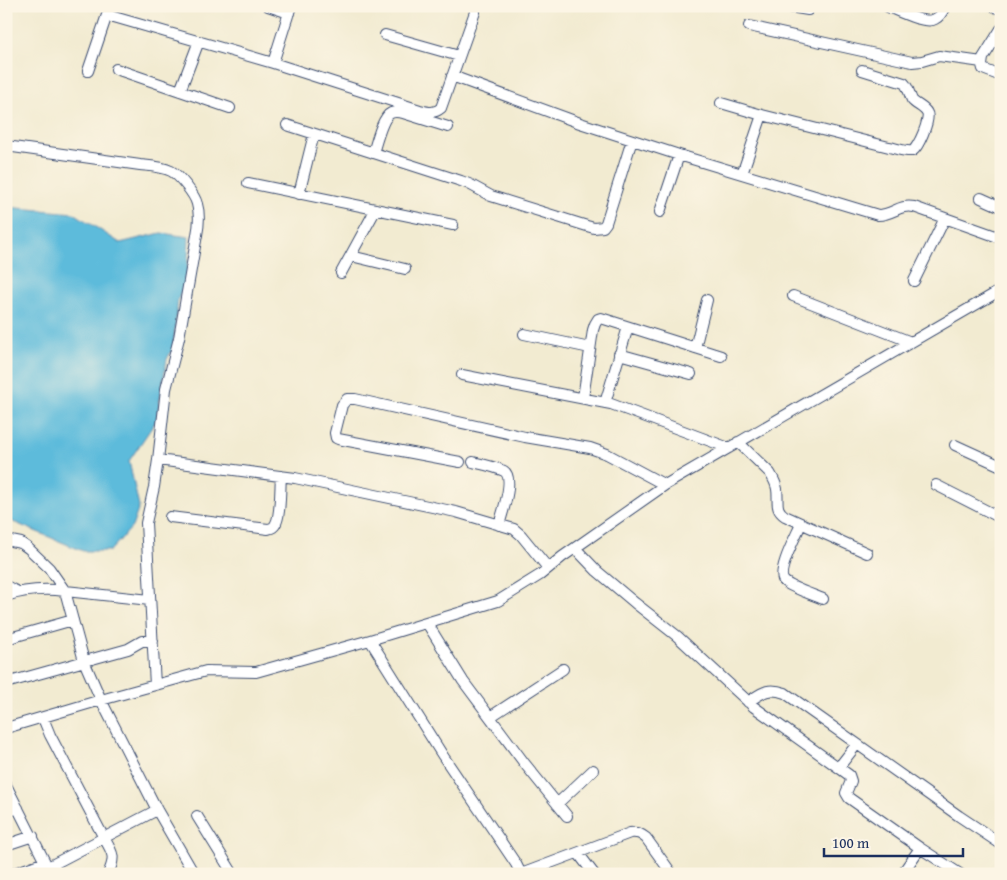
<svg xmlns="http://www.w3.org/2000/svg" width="1007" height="880" font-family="'Gentium Book Plus',serif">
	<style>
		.water { fill: #5dbbdb; stroke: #3c759c }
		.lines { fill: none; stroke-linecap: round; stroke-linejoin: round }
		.minor-casing { stroke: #3b4b6f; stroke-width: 12 }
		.minor { stroke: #fff; stroke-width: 10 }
	</style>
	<rect width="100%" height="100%" fill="#fcf5e5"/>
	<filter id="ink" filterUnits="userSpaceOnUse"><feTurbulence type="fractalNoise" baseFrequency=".02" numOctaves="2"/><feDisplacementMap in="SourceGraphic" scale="10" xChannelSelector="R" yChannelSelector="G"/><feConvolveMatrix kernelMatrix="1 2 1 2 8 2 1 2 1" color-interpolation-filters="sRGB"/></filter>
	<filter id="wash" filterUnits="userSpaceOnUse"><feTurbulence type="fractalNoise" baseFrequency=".0096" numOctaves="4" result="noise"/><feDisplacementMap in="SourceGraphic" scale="20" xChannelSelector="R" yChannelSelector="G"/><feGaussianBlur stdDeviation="1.12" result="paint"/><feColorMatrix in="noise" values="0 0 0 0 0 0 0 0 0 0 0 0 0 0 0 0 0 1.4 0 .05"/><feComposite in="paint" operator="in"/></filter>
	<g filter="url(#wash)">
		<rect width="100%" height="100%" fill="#f2ebd1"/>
		<path class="water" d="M 6,207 L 74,213 L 120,243 L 161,233 L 189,237 L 187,281 L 178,299 L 173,348 L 167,359 L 156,421 L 129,461 L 139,507 L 132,527 L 110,551 L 83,551 L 6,519 Z"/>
	</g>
	<g filter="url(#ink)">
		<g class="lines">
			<g class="minor-casing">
				<path id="minor" d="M 268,6 L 289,13
					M 784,6 L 808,10
					M 993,6 L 1001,10
					M 888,7 C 898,11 926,25 935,19 C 940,17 943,11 945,6
					M 107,15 L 273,63 L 420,110 C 428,112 434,114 441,108 L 475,12 L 474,6
					M 749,26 L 912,62 L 922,61 L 939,56 L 982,62
					M 1001,29 L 983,58 L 982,65 L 983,69 L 1001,76
					M 385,35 L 459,56
					M 273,63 L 291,6
					M 116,69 L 230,108
					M 88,71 L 110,6
					M 452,76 L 580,123 L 679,155 L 878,215 C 893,215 899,204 914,207 L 1001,238
					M 180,91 L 199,41
					M 721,103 L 762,115 L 889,147 C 895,148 905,152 912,151 C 918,149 931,118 927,113 C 924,107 916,105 912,100 C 909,94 909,88 904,83 L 862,70
					M 287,125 L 461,181 L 469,184 L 491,196 L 587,226 L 594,228 L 603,227 L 606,223 L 632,140
					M 6,146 L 140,165 C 150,166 161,166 171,171 C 179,175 195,195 197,204 C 200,214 199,225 197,235 L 179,338 L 166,389 L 158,460 L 154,487 L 146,523 L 155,685
					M 373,153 C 376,144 382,117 391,113 C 395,111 399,112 403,113 L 448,127
					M 742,174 L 762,115
					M 248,183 L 453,225
					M 299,194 L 314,134
					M 981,198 L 1001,207
					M 660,212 L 679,155
					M 351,256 L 405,269
					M 341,273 L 376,209
					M 914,281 L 945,218
					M 793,296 L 911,342
					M 524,334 L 590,348
					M 695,348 L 707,300
					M 619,354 L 691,374
					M 462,375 L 611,404 L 729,448
					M 583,398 L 593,330 L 595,324 L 598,319 L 601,318 L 721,356
					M 605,403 L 628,327
					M 738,442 L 770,473 C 773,478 776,483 777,489 C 779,501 774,509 785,516 L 867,553
					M 955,445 L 1001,466
					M 158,460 L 295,478 L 456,512 L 514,529 L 521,535 L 548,568
					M 460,462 L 338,439 L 336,438 L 335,433 L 342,405 L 347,399 L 355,399 L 525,437 L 590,448 L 607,454 L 665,485
					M 473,462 C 482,464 496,467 504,471 C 515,478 502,514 499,525
					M 936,485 L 1001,518
					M 170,517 L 268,529 C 272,528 273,528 275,525 C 281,517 280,487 281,476
					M 801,524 C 797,534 776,572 784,581 C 791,588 814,595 823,599
					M 6,540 L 21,543 L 28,548 L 49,568 L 65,591 L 84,661 L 101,700 L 157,810 L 194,874
					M 575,548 L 597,571 L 635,603 L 677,636 L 754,707 L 849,775 L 851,781 L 846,793 L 849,798 L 920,848 L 960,874
					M 6,586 L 18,592
					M 6,596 C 23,590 39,589 56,590 L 150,600
					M 427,623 L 463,681 L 525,764 L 567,816
					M 6,639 L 73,620
					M 370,640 L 443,756 L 516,864 L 521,874
					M 6,683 L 128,649 L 142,641 L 153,641
					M 748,702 C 763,692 768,687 785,693 L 959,816 L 1001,844
					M 490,717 L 563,669
					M 43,718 L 50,735 L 104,838 C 113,853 116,857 108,874
					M 6,728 L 101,700 L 206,671 L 256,672 L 370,640 L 498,601 L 540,575 L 562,557 L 665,485 L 1001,290
					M 839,767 L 857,744
					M 6,785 L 51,874
					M 557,804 L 593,770
					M 6,812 L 18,808
					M 197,816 L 233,874
					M 6,845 L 33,836
					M 578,853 L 594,874
					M 48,867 L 157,810
					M 12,874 L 45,862
					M 521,874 L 630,833 C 638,832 641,834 646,838 L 672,874
					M 902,874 L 920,848"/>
			</g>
			<use href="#minor" class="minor"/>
		</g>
	</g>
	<rect width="1007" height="880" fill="none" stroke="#fcf5e5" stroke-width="25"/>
	<path d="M824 848v8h139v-8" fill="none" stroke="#1b2f5e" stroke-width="2.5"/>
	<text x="832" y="848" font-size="15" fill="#1b2f5e" stroke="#fcf5e5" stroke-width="4" paint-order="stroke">100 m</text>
</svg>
